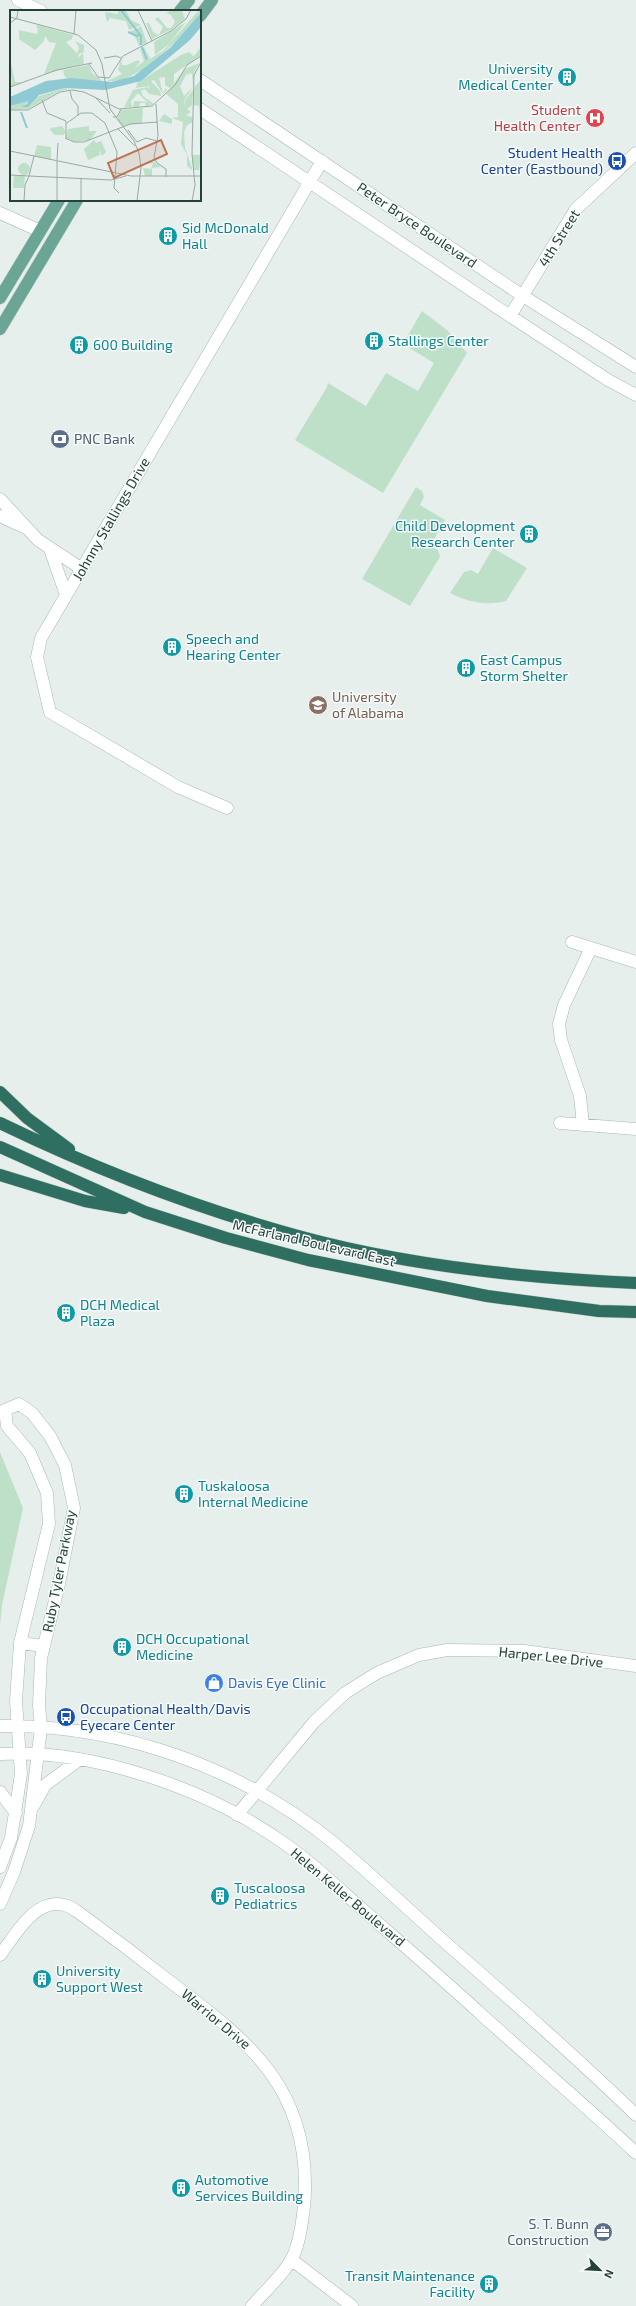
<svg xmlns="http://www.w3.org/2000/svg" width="636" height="2306" font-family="'Exo 2',sans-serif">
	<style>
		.green { fill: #bfe0c8 }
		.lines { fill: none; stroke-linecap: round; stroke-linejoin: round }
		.minor-casing { stroke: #a8b8b2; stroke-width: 13 }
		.major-casing { stroke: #c2cac8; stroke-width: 13 }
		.highway-casing { stroke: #c2cac8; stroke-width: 13 }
		.minor { stroke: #fff; stroke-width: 12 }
		.major { stroke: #6aa596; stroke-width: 12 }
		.highway { stroke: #2f6f62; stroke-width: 12 }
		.labels { text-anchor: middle; stroke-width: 3; stroke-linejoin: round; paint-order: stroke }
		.culture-label { font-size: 14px; fill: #0d838f; stroke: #f7fbf9; text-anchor: start }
		.health-label { font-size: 14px; fill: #be3a42; stroke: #f7fbf9; text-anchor: end }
		.transit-label { font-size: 14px; fill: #164399; stroke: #f7fbf9; text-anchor: end }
		.street-label { font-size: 14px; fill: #24423a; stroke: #f7fbf9 }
		.service-label { font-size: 14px; fill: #4e5e75; stroke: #f7fbf9; text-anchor: start }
		.education-label { font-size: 14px; fill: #785e54; stroke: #f7fbf9; text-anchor: start }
		.shop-label { font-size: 14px; fill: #366cbe; stroke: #f7fbf9; text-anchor: start }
		.inset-river { fill: none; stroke: #8ec9d4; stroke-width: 2 }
		.inset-road { fill: none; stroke: #98aaa4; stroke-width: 1 }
		.view { fill: #c07456; fill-opacity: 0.15; stroke: #c07456; stroke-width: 2 }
		.inset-edge { fill: none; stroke: #24423a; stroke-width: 2 }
	</style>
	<rect width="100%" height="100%" fill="#e6efeb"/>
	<path class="green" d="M 422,311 L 447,330 L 467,353 L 383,493 L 295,440 L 327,387 L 328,383 L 366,406 L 386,373 L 418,391 L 434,363 L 403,344 Z
		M 416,487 L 422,491 L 424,497 L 420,505 L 445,520 L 430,546 L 438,550 L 440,557 L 410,606 L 362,579 Z
		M 493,548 L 527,568 L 506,601 C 486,606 468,602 450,593 L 464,572 L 471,570 L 478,574 Z
		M 0,1452 L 23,1508 L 2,1605 L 0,1625 Z"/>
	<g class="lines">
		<g class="minor-casing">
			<path id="minor" d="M 18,0 L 41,11
				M 200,80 L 523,296 L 636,367
				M 200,109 L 510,316 L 608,380 L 636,395
				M 0,213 L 40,231
				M 510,316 L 576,209 L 636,153
				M 0,499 L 38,540 L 82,569
				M 0,516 L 26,528
				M 50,549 L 66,595
				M 227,808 L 178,787 L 50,712 L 37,657 L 41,638 L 322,161
				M 572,942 L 636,962
				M 560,1123 L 636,1129
				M 583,1125 L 580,1096 L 561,1040 L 559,1024 L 564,1005 L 591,948
				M 20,1643 L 44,1646
				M 0,1726 C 120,1724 242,1768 335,1844 C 373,1876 410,1911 447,1944 C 511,2000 575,2056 636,2115
				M 0,1754 C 91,1749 202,1787 278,1839 C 308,1859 334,1884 361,1908 C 402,1944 443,1979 483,2016 C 534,2062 586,2106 636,2153
				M 0,1792 L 16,1813
				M 34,1805 L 45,1785 L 79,1760
				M 237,1815 L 314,1722 L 345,1693 L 377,1673 L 419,1655 L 447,1650 L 524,1651 L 636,1666
				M 0,1867 L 11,1838 L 21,1774 L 16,1701 L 20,1643 L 49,1524 L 47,1493 L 30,1453 L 7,1426 L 5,1410 L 19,1404 L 32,1413 L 50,1436 L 65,1465 L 74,1508 L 59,1584 L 41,1658 L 39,1705 L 41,1728 L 29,1826 L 14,1872 L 0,1904
				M 0,1955 C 15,1936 35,1897 64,1905 C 69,1906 74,1909 78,1912 C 111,1936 144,1961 177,1987 C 250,2042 307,2089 305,2189 C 305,2206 300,2246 291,2260 C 284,2274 263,2293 252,2306
				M 292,2260 L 352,2306"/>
		</g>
		<g class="major-casing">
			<path id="major" d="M 180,11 L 189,0
				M 200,16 L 212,0
				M 0,298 L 59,200
				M 0,329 L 77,200"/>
		</g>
		<g class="highway-casing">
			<path id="highway" d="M 0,1092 L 27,1118 L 69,1149
				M 0,1123 C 95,1169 196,1208 298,1236 C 407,1266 523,1278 636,1283
				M 0,1147 L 145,1212 L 226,1238 L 308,1260 L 487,1296 L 599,1311 L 636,1312
				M 0,1175 L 85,1201 L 124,1208"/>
		</g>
		<use href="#minor" class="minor"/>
		<use href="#major" class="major"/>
		<use href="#highway" class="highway"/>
	</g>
	<defs>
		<g id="building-disc" transform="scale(1)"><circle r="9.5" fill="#0f9aa8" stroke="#f7fbf9"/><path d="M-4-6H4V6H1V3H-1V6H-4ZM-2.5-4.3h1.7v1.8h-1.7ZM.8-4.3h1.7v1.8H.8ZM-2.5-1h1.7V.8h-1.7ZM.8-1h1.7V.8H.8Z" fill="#fff"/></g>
		<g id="hospital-disc" transform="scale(1)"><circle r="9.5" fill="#e0444e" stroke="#f7fbf9"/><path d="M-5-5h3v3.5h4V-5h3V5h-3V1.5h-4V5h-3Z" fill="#fff"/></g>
		<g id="bus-disc" transform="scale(1)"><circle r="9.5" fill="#1a4fb4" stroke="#f7fbf9"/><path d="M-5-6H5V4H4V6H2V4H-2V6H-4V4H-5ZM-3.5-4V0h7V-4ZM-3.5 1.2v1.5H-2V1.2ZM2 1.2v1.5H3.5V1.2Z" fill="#fff"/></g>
		<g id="bank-disc" transform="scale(1)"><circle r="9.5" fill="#5c6f8a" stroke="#f7fbf9"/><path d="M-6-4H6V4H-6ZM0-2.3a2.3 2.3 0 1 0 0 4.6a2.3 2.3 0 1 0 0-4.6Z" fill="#fff"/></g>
		<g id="university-disc" transform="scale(1)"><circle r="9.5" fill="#8d6e63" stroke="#f7fbf9"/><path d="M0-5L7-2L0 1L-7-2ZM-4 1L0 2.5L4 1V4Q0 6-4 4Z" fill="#fff"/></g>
		<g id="shop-disc" transform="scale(1)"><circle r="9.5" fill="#3f7fe0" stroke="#f7fbf9"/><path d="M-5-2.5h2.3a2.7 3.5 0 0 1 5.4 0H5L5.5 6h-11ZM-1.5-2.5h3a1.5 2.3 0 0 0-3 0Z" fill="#fff"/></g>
		<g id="office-disc" transform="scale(1)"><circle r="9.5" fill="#5c6f8a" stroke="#f7fbf9"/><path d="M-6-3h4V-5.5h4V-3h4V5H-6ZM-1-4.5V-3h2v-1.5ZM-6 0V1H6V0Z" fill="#fff"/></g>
	</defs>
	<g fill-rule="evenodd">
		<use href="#building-disc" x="567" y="77"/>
		<use href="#hospital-disc" x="595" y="118"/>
		<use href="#bus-disc" x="617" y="161"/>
		<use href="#building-disc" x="168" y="236"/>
		<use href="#building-disc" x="374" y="341"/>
		<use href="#building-disc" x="79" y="345"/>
		<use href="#bank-disc" x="60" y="439"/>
		<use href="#building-disc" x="529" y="534"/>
		<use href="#building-disc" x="172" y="647"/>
		<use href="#building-disc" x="466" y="668"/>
		<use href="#university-disc" x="318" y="705"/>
		<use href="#building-disc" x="66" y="1313"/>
		<use href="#building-disc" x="184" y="1494"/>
		<use href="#building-disc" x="122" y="1647"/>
		<use href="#shop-disc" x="214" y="1683"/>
		<use href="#bus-disc" x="66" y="1717"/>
		<use href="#building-disc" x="220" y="1896"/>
		<use href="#building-disc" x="42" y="1979"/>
		<use href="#building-disc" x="181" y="2188"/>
		<use href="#office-disc" x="603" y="2232"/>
		<use href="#building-disc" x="489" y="2284"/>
	</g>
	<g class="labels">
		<g class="culture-label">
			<text x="553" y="74" text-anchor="end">University<tspan x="553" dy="16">Medical Center</tspan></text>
			<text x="182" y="233">Sid McDonald<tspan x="182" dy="16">Hall</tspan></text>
			<text x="388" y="346">Stallings Center</text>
			<text x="93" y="350">600 Building</text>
			<text x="515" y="531" text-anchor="end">Child Development<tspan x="515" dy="16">Research Center</tspan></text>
			<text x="186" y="644">Speech and<tspan x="186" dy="16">Hearing Center</tspan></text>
			<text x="480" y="665">East Campus<tspan x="480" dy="16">Storm Shelter</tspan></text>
			<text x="80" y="1310">DCH Medical<tspan x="80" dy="16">Plaza</tspan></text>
			<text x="198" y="1491">Tuskaloosa<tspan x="198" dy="16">Internal Medicine</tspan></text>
			<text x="136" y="1644">DCH Occupational<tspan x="136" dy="16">Medicine</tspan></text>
			<text x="234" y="1893">Tuscaloosa<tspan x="234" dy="16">Pediatrics</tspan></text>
			<text x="56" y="1976">University<tspan x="56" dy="16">Support West</tspan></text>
			<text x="195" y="2185">Automotive<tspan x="195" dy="16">Services Building</tspan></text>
			<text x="475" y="2281" text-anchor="end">Transit Maintenance<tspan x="475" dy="16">Facility</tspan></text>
		</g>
		<g class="health-label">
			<text x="581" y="115">Student<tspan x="581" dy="16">Health Center</tspan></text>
		</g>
		<g class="transit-label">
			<text x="603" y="158">Student Health<tspan x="603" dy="16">Center (Eastbound)</tspan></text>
			<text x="80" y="1714" text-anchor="start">Occupational Health/Davis<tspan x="80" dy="16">Eyecare Center</tspan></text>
		</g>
		<g class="street-label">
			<text transform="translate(417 225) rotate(34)" y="5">Peter Bryce Boulevard</text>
			<text transform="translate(559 238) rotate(-58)" y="5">4th Street</text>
			<text transform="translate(111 519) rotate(-60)" y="5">Johnny Stallings Drive</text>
			<text transform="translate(314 1243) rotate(13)" y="5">McFarland Boulevard East</text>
			<text transform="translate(59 1571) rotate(-79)" y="5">Ruby Tyler Parkway</text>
			<text transform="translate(551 1657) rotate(6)" y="5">Harper Lee Drive</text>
			<text transform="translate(348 1897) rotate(40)" y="5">Helen Keller Boulevard</text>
			<text transform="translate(216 2019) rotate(40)" y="5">Warrior Drive</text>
		</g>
		<g class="service-label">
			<text x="74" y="444">PNC Bank</text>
			<text x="589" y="2229" text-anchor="end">S. T. Bunn<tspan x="589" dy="16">Construction</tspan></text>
		</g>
		<g class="education-label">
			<text x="332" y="702">University<tspan x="332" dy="16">of Alabama</tspan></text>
		</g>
		<g class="shop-label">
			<text x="228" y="1688">Davis Eye Clinic</text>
		</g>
	</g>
	<g transform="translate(10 10)">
		<rect width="191" height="191" fill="#e6efeb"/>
		<path d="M 108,0 L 116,0 L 121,10 L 131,15 L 119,20 L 116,11 L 100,8 L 97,12 L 95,2 L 108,4 ZM 162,0 L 172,0 L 175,9 L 162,19 L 142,29 L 136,13 L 139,13 L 143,22 L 149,25 L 153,17 L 145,9 L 148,7 L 157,18 L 161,18 L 165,12 L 161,5 L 156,3 ZM 189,0 L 191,3 L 176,22 L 137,58 L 112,70 L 95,72 L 112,64 L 108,60 L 111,49 L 112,55 L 117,55 L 128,50 L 130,52 L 124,59 L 134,51 L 130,39 L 134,37 L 140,48 L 135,52 L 153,41 ZM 176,12 L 159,34 L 145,45 L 144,32 ZM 28,15 L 63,25 L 62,29 L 56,32 L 67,43 L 69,38 L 65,31 L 74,35 L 74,42 L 69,44 L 68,48 L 73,43 L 74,54 L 34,64 L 46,33 L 39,32 L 35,26 L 34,31 L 25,40 L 9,29 L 9,20 L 27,24 L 28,19 L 26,17 ZM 131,16 L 137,33 L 129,36 L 125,27 L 119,22 ZM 189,38 L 191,45 L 164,64 L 164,73 L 160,78 L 155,75 L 155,67 L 149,68 L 153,83 L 156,78 L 157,80 L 153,84 L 144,70 L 141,71 L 150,81 L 151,86 L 139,84 L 135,79 L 131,81 L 133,86 L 144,94 L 136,96 L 135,93 L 130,93 L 129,97 L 123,97 L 124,91 L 137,92 L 128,83 L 121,91 L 122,97 L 114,97 L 123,80 L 138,77 L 139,80 L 139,76 L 126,78 L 127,73 L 171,45 L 179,42 L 183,46 L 186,44 ZM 0,49 L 5,72 L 12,72 L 0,77 L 2,72 L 1,66 L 0,69 ZM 189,53 L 184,62 L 183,76 L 182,64 L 179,63 L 178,66 L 177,63 L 170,76 L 174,86 L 183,77 L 175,89 L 174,93 L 174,97 L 175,90 L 183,80 L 182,95 L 177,99 L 181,102 L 176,105 L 182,107 L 183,112 L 177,115 L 174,122 L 175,138 L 182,158 L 182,165 L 182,160 L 177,156 L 177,145 L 171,134 L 173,112 L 162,108 L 168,107 L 168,94 L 156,84 L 175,59 ZM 79,55 L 82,63 L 94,72 L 56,68 L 54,65 L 53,60 ZM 191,69 L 191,106 L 190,107 L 189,96 L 183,95 L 184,78 ZM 54,78 L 60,79 L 50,81 L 18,99 L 0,100 L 0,96 ZM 133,98 L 132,113 L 112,116 L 107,110 L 111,100 ZM 154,104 L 162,109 L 162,114 L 149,111 ZM 52,116 L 56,122 L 53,125 L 45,125 L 40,120 L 41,118 ZM 79,116 L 79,121 L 87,121 L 80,130 L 64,132 L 56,128 L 58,119 ZM 84,130 L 86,133 L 91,131 L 96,142 L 92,146 L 89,140 L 90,145 L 78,150 L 74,139 ZM 27,135 L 41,137 L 41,150 L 24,146 ZM 182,145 L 191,145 L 189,160 L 184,160 ZM 143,151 L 151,157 L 142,158 L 142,166 L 135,166 L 133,158 L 141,159 L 143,153 L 137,154 ZM8 159a6 6 0 1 1 12 0a6 6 0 1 1-12 0ZM 4,165 L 15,166 L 14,178 L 3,178 Z" fill="#bfe0c8"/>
		<path d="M 191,3 L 191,17 L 180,30 L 131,71 L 95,80 L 54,78 L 29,85 L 18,97 L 11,97 L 18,94 L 18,91 L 0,96 L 0,87 L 36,71 L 61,68 L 101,72 L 124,66 L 160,38 Z" fill="#8ec9d4"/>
		<path class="inset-river" d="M 111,0 L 131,26 L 131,35M 118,22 L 127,26 L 129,25M 132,37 L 137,50M 11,102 L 17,118"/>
		<path class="inset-road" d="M 128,0 L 142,31M 0,7 L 68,25 L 86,40 L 92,54 L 100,99 L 124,131 L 129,143 L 131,158 L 127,191M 0,13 L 7,8 L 8,0M 64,24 L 66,0M 94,48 L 106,46 L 111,48M 79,54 L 88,67 L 99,68 L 113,46 L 161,21 L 176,9 L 181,0M 0,77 L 47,60 L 82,53M 60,81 L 62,89 L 68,96 L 68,105M 85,87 L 100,103M 32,90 L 37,103 L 56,111 L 56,129M 146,94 L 148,126 L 144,147 L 147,153 L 156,159 L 156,167M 0,100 L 18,100 L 50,82 L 62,80 L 74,82 L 109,99 L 142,96 L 165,75 L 177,55 L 191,46M 103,107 L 107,107 L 111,99M 57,113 L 71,103 L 82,103 L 95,113 L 107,142 L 104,178 L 109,183M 108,119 L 125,136M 118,120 L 127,132M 55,128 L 64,132 L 74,132 L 120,114 L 148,112M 127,132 L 136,128 L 147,131M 0,141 L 121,166 L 191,166M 47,150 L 48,133M 47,151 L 47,191M 0,165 L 19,166 L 24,146M 14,191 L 15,175 L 19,166 L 101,170 L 116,166M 71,191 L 71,168M 182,191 L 185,175 L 182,144 L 184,65 L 191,52"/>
		<path class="view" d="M 151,130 L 157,144 L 104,168 L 98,153 Z"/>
		<rect width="191" height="191" class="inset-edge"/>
	</g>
	<g transform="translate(600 2270) rotate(114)" stroke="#f7fbf9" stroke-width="3" paint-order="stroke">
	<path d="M0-3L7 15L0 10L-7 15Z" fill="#24423a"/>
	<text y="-6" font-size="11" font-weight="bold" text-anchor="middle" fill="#24423a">N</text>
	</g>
</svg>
